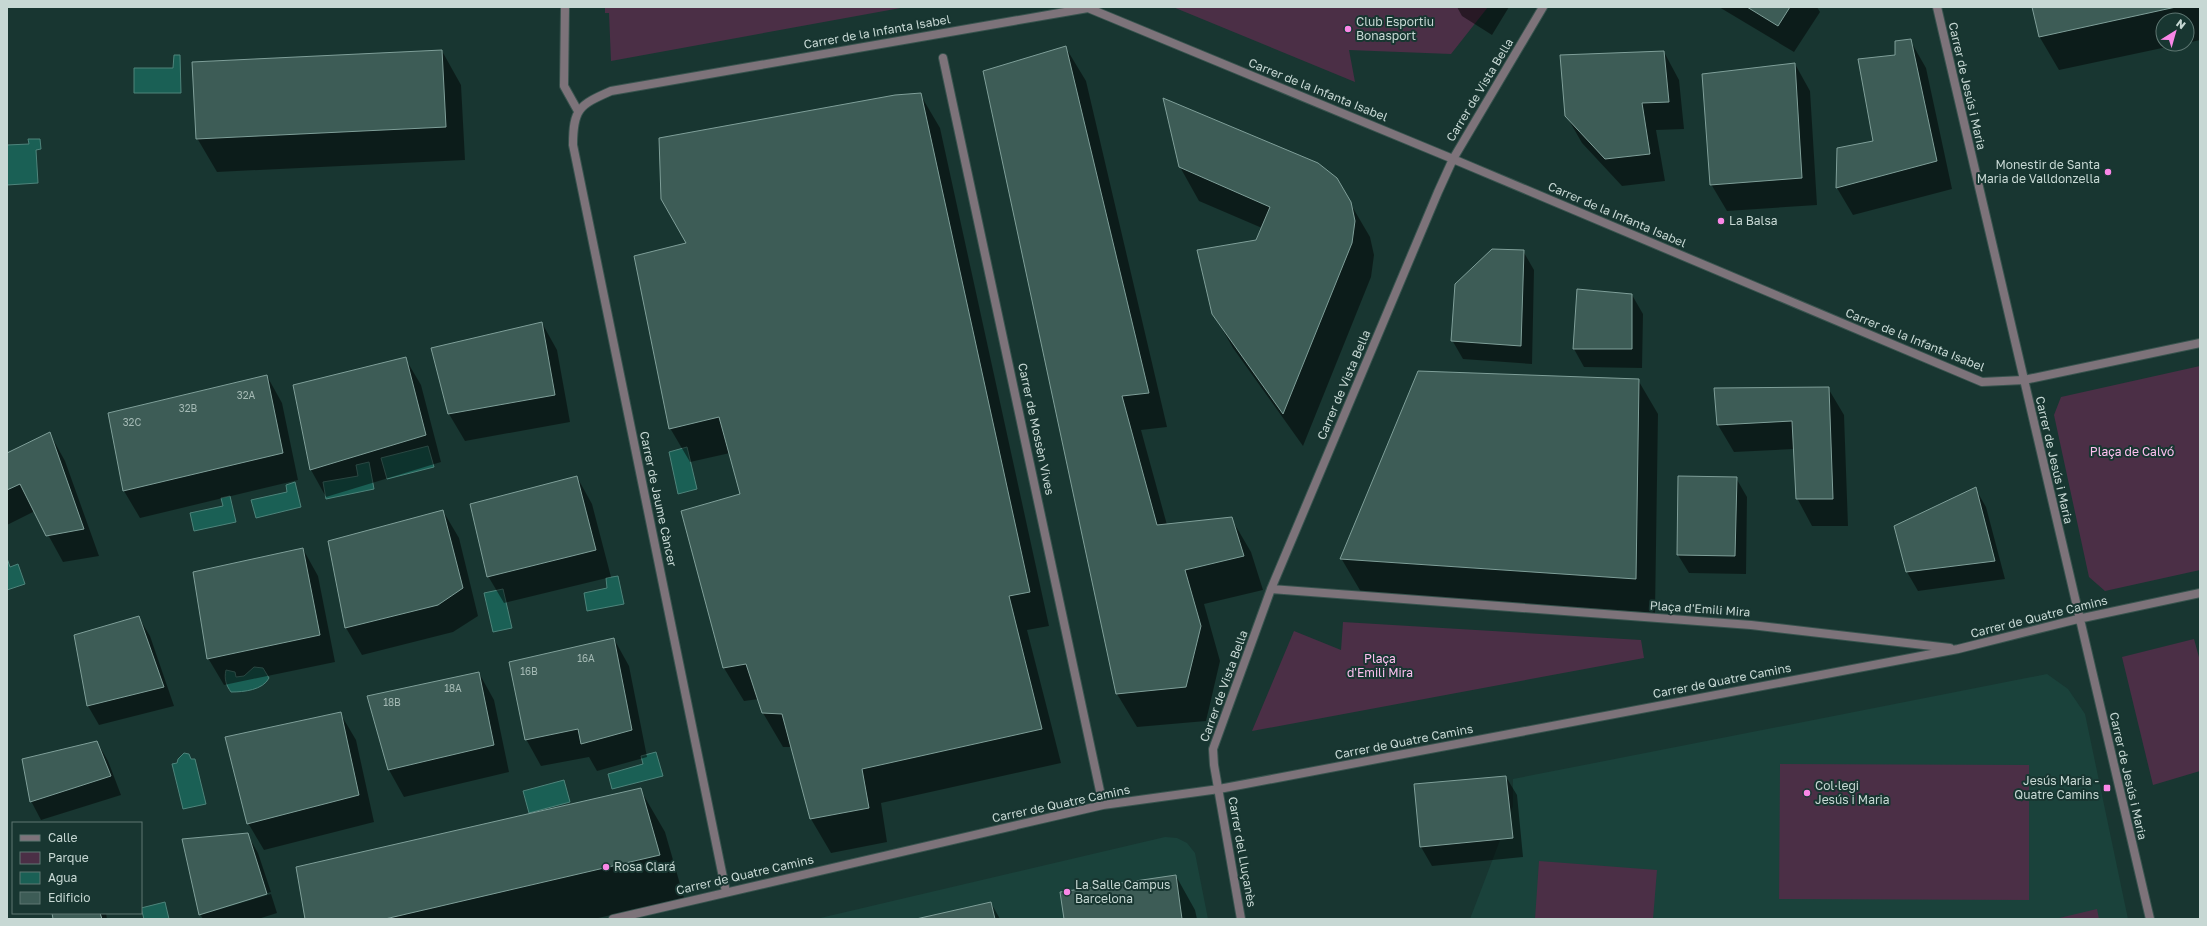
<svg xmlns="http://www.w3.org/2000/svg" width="2207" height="926" font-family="'Golos Text',sans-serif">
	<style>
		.built { fill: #1a423b }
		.green { fill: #4b2f46 }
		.water { fill: #1a6055; stroke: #4e847b }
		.shadow { fill: #0007 }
		.building { fill: #3d5c56; stroke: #7f9f99 }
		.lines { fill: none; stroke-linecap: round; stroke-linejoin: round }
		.lane-casing { stroke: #38534e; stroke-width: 10 }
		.street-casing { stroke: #38534e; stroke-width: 10 }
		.lane { stroke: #7d737a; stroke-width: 8 }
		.street { stroke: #7d737a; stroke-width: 8 }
		.poi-dot { fill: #fa87e7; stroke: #183631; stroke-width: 1.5 }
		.labels { text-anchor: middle; stroke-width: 4; stroke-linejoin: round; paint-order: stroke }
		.number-label { font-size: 10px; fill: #a4b9b4 }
		.poi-label { font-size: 12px; fill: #c7d8d4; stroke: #183631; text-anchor: start }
		.street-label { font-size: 12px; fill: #c7d8d4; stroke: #183631 }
		.park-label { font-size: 12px; fill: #fdc0f0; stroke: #183631 }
	</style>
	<rect width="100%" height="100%" fill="#183631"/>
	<path class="built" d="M 2047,674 L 2068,689 L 2085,714 L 2128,919 L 1470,919 L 1513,806 L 1513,779 Z
		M 1165,837 L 1177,838 L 1187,843 L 1195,853 L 1208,919 L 816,919 Z"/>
	<path class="green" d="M 605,7 L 906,7 L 611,61 L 609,13 L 605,13 Z
		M 1173,7 L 1488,7 L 1451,54 L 1349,50 L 1355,82 Z
		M 2200,366 L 2200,570 L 2105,591 L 2089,577 L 2054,415 L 2061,397 Z
		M 1343,622 L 1641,640 L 1644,658 L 1252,731 L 1294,631 L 1341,650 Z
		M 2194,639 L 2200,661 L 2200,771 L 2153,785 L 2122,657 Z
		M 1780,764 L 2029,765 L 2029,900 L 1779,899 Z
		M 1539,861 L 1657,870 L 1653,919 L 1535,919 Z
		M 2097,909 L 2099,919 L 2055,919 Z"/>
	<path class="water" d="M 174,55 L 180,55 L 181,93 L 134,93 L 134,68 L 173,68 Z
		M 28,139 L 40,139 L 41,149 L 36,150 L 38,183 L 7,185 L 7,145 L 29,144 Z
		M 428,446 L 434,467 L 387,479 L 381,458 Z
		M 687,447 L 697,489 L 678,494 L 669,452 Z
		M 369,462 L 374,489 L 326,499 L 323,482 L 358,476 L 356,465 Z
		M 295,482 L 301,507 L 256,518 L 251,500 L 287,492 L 286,485 Z
		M 230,496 L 236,522 L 194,531 L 190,513 L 223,506 L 221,498 Z
		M 7,558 L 10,567 L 18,564 L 25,584 L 7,590 Z
		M 618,576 L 624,604 L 587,611 L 584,593 L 607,588 L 606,578 Z
		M 503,589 L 512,628 L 493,632 L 484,593 Z
		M 254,667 L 263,668 L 269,678 C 263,690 244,692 231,692 C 226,685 224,679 226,670 L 235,672 L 236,677 L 244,676 Z
		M 656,752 L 663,776 L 612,789 L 608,774 L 643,764 L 641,756 Z
		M 184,753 L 189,754 L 191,759 L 195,759 L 206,804 L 183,809 L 172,764 L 177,763 L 178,759 Z
		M 564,780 L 570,802 L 529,813 L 523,791 Z
		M 165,902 L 169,919 L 144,919 L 141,908 Z"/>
	<path class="shadow" d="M 1457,7 L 1509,7 L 1492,35 L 1462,16 Z
		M 1719,7 L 1817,7 L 1820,12 L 1794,52 Z
		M 2033,7 L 2200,7 L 2200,40 L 2187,43 L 2187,20 L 2163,20 L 2163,44 L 2181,44 L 2059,70 L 2039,36 Z
		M 1910,40 L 1926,68 L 1952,189 L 1853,215 L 1837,188 L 1874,142 L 1896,56 Z
		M 1066,48 L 1086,81 L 1167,427 L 1141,430 L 1167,525 L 1231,518 L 1251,552 L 1263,590 L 1204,604 L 1220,661 L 1206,721 L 1137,727 L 1117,694 Z
		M 442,51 L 461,85 L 465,160 L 217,172 L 197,138 Z
		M 1664,52 L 1679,80 L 1684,129 L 1656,130 L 1665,181 L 1622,186 L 1582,143 L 1566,115 Z
		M 1795,64 L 1810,91 L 1817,205 L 1727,211 L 1711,184 Z
		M 920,94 L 940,128 L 1049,626 L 1027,630 L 1061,763 L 881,803 L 887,842 L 831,853 L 811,819 L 792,747 L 783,747 L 763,713 L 759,699 L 744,701 L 724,668 L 742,495 L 730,453 L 690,462 L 670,428 L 687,244 Z
		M 1180,167 L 1336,179 L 1370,237 L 1374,255 L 1371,277 L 1303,446 L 1233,348 L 1213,313 L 1257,240 L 1262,228 L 1199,201 Z
		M 1523,251 L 1534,270 L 1532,364 L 1463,359 L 1452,340 Z
		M 1632,295 L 1643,314 L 1642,368 L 1584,367 L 1574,349 Z
		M 542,323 L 557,350 L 570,422 L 465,441 L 449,414 L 432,349 Z
		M 405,358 L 421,385 L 441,462 L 326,497 L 311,470 Z
		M 267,376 L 282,403 L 298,480 L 140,518 L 124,491 L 109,414 Z
		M 1638,380 L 1658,414 L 1655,613 L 1361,592 L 1341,558 Z
		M 1828,388 L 1844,415 L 1848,526 L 1812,526 L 1797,498 L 1794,449 L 1734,452 L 1718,425 L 1715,389 Z
		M 50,434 L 65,461 L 99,556 L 63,562 L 35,511 L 7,525 L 7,454 Z
		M 577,477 L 592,504 L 611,577 L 504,603 L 488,576 Z
		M 1736,478 L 1747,497 L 1746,574 L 1689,573 L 1678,555 Z
		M 1975,488 L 1986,507 L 2005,579 L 1918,591 L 1907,572 L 1895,527 Z
		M 443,511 L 459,538 L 478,616 L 453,632 L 362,655 L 346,628 L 329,542 Z
		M 303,549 L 318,576 L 335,662 L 224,685 L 208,658 Z
		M 139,618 L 150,636 L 174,706 L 99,725 L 88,706 L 75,635 Z
		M 614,639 L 629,666 L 647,757 L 597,771 L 589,757 L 541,766 L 526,739 Z
		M 479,673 L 494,700 L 509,772 L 404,797 L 389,770 L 368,697 Z
		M 340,713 L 356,740 L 374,822 L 264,850 L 248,823 Z
		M 97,742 L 108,761 L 121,795 L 41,820 L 31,801 Z
		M 1506,777 L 1517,795 L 1523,857 L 1432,866 L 1421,847 Z
		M 640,789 L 665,832 L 684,898 L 594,919 L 306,919 Z
		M 247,834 L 258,853 L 271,892 L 204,912 L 204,914 L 271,894 L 277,913 L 258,919 L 203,919 L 200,914 Z
		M 1176,876 L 1195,910 L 1197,919 L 1065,919 Z
		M 991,903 L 1000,919 L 921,919 Z
		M 53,913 L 106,913 L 107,919 L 54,919 Z"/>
	<path class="building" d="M 1747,7 L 1790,7 L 1778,26 Z
		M 2032,7 L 2176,7 L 2039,37 Z
		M 1911,39 L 1937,161 L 1836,188 L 1837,148 L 1873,141 L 1858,59 L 1895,55 L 1895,41 Z
		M 1066,46 L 1149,393 L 1122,396 L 1157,525 L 1232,517 L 1244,556 L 1185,570 L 1201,626 L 1186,687 L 1116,694 L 983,71 Z
		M 442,50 L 446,127 L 196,139 L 192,62 Z
		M 1664,51 L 1669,102 L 1642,103 L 1650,154 L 1605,159 L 1565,116 L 1560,55 Z
		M 1795,63 L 1802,178 L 1710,185 L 1702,74 Z
		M 921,93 L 1030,592 L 1009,596 L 1042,729 L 862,769 L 869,808 L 810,819 L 782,714 L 762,713 L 746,664 L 723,668 L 681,511 L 740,494 L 719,417 L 669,429 L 634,256 L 686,243 L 661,199 L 659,138 L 895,95 Z
		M 1163,98 L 1318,163 L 1337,178 L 1351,202 L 1355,221 L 1352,243 L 1283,414 L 1212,314 L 1197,250 L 1256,240 L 1270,207 L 1179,167 Z
		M 1492,249 L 1524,250 L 1521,346 L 1451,341 L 1455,284 Z
		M 1577,289 L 1632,294 L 1632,349 L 1573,349 Z
		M 542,322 L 555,395 L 448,414 L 431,348 Z
		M 406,357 L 426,435 L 310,470 L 293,385 Z
		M 1418,371 L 1639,379 L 1636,579 L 1340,559 Z
		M 267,375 L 283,453 L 123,491 L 108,413 Z
		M 1829,387 L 1833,499 L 1796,499 L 1792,421 L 1717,425 L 1714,388 Z
		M 50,432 L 84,529 L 46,536 L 20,484 L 7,490 L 7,453 Z
		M 577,476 L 596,550 L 487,577 L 470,504 Z
		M 1678,476 L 1737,477 L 1735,556 L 1677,555 Z
		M 1976,487 L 1995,561 L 1906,572 L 1894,526 Z
		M 443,510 L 463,588 L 438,605 L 345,628 L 328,541 Z
		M 303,548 L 320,635 L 207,659 L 193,572 Z
		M 139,616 L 164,687 L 87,706 L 74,635 Z
		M 614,638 L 632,730 L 581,744 L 578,729 L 525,740 L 509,662 Z
		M 479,672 L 494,745 L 388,770 L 367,696 Z
		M 341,712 L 359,795 L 247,824 L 225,737 Z
		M 97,741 L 111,776 L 30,802 L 22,759 Z
		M 1506,776 L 1513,838 L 1420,847 L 1414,784 Z
		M 641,788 L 660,855 L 385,919 L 305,919 L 296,867 Z
		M 248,833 L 267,894 L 199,915 L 182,839 Z
		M 1176,875 L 1182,919 L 1064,919 L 1060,892 Z
		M 991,902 L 995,919 L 916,919 Z
		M 52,913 L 100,913 L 102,919 L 53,919 Z"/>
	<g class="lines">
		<g class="lane-casing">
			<path id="lane" d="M 565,7 L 564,86 L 578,111"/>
		</g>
		<g class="street-casing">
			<path id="street" d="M 1937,7 L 2150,919
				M 943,58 L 1103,805
				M 1271,589 L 1751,625 L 1950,648
				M 726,892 L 573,145 C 573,109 579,105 611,91 L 1088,8 L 1453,159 L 1982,382 L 2024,380 L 2200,343
				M 613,919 L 1103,805 L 1219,789 L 1958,649 L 2078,619 L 2200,593
				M 1241,919 L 1214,765 L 1213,749 L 1271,589 L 1438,192 L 1453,159 L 1543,7"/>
		</g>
		<use href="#lane" class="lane"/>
		<use href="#street" class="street"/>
	</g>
	<g class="poi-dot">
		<circle cx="1348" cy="29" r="4"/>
		<circle cx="2108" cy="172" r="4"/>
		<circle cx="1721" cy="221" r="4"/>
		<rect x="2103" y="784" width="8" height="8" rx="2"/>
		<circle cx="1807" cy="793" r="4"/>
		<circle cx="606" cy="867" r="4"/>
		<circle cx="1067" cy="892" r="4"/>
	</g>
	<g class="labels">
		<g class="number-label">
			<text x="246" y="399">32A</text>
			<text x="188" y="412">32B</text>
			<text x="132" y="426">32C</text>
			<text x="586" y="662">16A</text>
			<text x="529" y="675">16B</text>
			<text x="453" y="692">18A</text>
			<text x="392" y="706">18B</text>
		</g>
		<g class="poi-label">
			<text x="1356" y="26">Club Esportiu<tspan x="1356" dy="14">Bonasport</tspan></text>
			<text x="2100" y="169" text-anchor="end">Monestir de Santa<tspan x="2100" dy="14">Maria de Valldonzella</tspan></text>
			<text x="1729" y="225">La Balsa</text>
			<text x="2099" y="785" text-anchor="end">Jesús Maria -<tspan x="2099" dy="14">Quatre Camins</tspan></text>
			<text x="1815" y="790">Col·legi<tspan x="1815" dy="14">Jesús i Maria</tspan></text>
			<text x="614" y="871">Rosa Clará</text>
			<text x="1075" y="889">La Salle Campus<tspan x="1075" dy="14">Barcelona</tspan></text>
		</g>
		<g class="street-label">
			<text transform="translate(877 32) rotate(-10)" y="4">Carrer de la Infanta Isabel</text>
			<text transform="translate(1967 86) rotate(77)" y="4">Carrer de Jesús i Maria</text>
			<text transform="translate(1318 90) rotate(22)" y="4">Carrer de la Infanta Isabel</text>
			<text transform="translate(1480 90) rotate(-59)" y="4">Carrer de Vista Bella</text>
			<text transform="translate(1617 215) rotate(23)" y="4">Carrer de la Infanta Isabel</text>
			<text transform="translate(1915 340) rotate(22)" y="4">Carrer de la Infanta Isabel</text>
			<text transform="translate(1344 385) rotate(-67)" y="4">Carrer de Vista Bella</text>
			<text transform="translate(1036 429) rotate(78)" y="4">Carrer de Mossèn Vives</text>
			<text transform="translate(2054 460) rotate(77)" y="4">Carrer de Jesús i Maria</text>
			<text transform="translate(658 499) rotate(78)" y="4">Carrer de Jaume Càncer</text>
			<text transform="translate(1700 609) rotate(4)" y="4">Plaça d'Emili Mira</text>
			<text transform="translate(2039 617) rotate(-14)" y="4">Carrer de Quatre Camins</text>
			<text transform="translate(1722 681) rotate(-11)" y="4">Carrer de Quatre Camins</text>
			<text transform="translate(1224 686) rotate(-70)" y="4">Carrer de Vista Bella</text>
			<text transform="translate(1404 742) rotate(-11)" y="4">Carrer de Quatre Camins</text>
			<text transform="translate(2128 776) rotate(77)" y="4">Carrer de Jesús i Maria</text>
			<text transform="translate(1061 804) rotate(-12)" y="4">Carrer de Quatre Camins</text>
			<text transform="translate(1242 852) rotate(80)" y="4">Carrer del Lluçanès</text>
			<text transform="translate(745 875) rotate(-13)" y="4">Carrer de Quatre Camins</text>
		</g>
		<g class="park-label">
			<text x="2132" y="456">Plaça de Calvó</text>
			<text x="1380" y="663">Plaça<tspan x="1380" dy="14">d'Emili Mira</tspan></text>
		</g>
	</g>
	<rect width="2207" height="926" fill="none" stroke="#c7d8d4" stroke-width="16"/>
	<rect x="12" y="822" width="130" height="92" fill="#183631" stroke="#5e7772"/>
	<rect x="20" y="835" width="20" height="6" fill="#7d737a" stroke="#5e7772"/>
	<text x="48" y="842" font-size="12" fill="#c7d8d4">Calle</text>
	<rect x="20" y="852" width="20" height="12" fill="#4b2f46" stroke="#5e7772"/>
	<text x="48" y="862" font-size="12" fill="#c7d8d4">Parque</text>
	<rect x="20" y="872" width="20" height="12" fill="#1a6055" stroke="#5e7772"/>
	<text x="48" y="882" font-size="12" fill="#c7d8d4">Agua</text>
	<rect x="20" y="892" width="20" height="12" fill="#3d5c56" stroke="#5e7772"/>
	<text x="48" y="902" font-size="12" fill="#c7d8d4">Edificio</text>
	<g transform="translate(2175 32) rotate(37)"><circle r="19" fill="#183631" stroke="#5e7772"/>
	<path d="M0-3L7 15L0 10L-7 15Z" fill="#fa87e7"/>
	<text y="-6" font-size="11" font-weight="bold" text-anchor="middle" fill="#c7d8d4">N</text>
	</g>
</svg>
